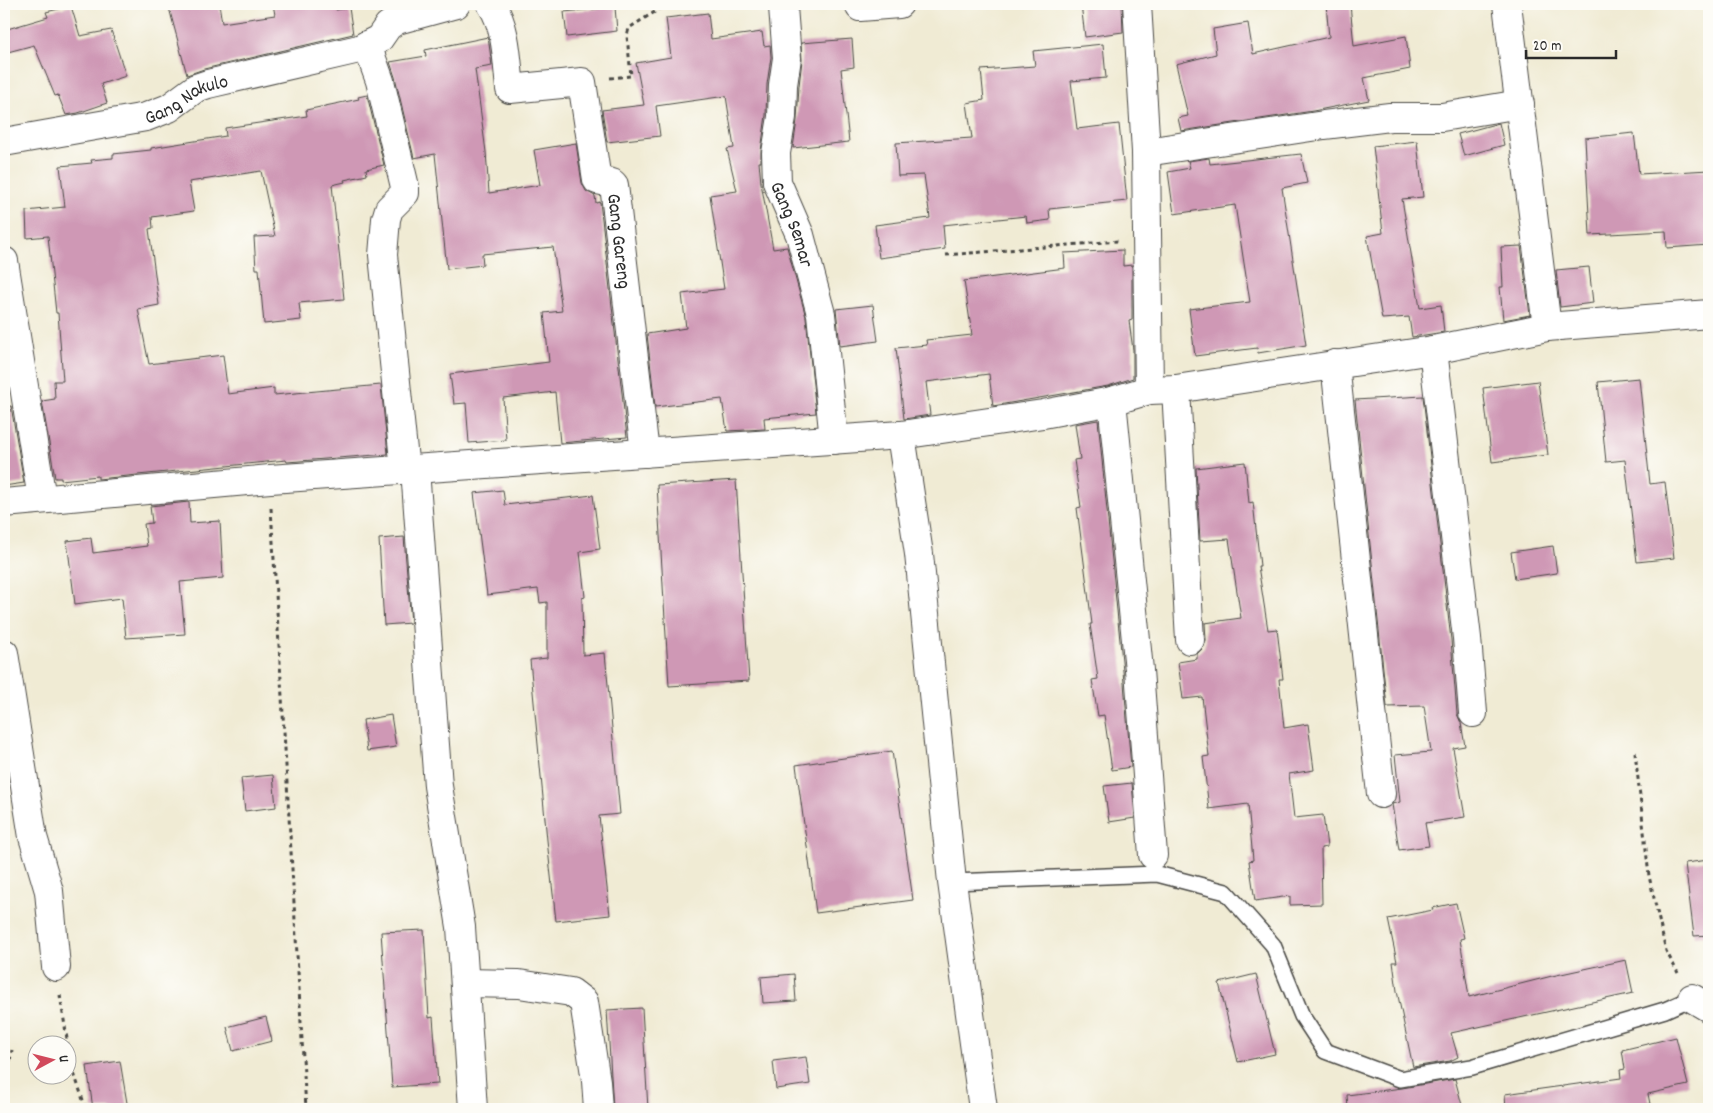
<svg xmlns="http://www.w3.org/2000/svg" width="1713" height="1113" font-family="Dekko,sans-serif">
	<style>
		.building { fill: #cf98b5 }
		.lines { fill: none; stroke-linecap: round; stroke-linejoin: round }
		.service-casing { stroke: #494844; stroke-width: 18 }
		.minor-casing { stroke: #494844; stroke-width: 30 }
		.path { stroke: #494844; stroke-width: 3; stroke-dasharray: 4 4; stroke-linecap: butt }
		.service { stroke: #fff; stroke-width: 15 }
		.minor { stroke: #fff; stroke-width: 28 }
		.labels { text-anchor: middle; stroke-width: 5; stroke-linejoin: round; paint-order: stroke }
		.street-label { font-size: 20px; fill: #2b2b2b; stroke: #fdfcf7 }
	</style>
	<rect width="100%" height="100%" fill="#fdfcf7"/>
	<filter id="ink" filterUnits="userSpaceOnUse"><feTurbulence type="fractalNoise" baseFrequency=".02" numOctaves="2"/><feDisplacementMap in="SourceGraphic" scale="10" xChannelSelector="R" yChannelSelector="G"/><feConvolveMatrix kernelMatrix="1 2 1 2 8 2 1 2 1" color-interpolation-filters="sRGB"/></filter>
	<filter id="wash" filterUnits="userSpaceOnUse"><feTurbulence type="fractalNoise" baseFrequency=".0096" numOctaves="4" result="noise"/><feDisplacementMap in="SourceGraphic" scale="20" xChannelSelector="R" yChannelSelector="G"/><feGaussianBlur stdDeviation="1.12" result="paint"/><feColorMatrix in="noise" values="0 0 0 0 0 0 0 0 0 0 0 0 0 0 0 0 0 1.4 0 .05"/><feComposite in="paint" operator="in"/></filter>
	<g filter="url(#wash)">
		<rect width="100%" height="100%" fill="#f0ebd4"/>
		<g id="blocks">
			<path class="building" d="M 168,4 L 219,4 L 222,23 L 275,15 L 273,4 L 335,4 L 336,10 L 349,8 L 353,34 L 204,69 L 187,75 Z
				M 1081,4 L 1122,4 L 1123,32 L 1085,37 Z
				M 1326,4 L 1350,4 L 1354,46 L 1406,36 L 1410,69 L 1364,78 L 1369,100 L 1313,111 L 1181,131 L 1178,118 L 1188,116 L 1176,64 L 1216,54 L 1213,29 L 1248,23 L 1253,54 L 1329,37 Z
				M 71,6 L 80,36 L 111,30 L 126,76 L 101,84 L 107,103 L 78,113 L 66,115 L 58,95 L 55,96 L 34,45 L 4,53 L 4,30 L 48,17 L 46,12 Z
				M 615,7 L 617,31 L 567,37 L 564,12 Z
				M 708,13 L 711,39 L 762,32 L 764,46 L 770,45 L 771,57 L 767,84 L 766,115 L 761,151 L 761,162 L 759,162 L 761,183 L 773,249 L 787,247 L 806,317 L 816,413 L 764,418 L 765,429 L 727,431 L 722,399 L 655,407 L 647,334 L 686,328 L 682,294 L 724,289 L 710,195 L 737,191 L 727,149 L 734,148 L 726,96 L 656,106 L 660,136 L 607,142 L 602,110 L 644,105 L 636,63 L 671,57 L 666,18 Z
				M 488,37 L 492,66 L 475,69 L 486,152 L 489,193 L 540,185 L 534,150 L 576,143 L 582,183 L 586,191 L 595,196 L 596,203 L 600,202 L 627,437 L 560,443 L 555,392 L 503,398 L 506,440 L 469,443 L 466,403 L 454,404 L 450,374 L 549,362 L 544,313 L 562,311 L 553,247 L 482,254 L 483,265 L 447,269 L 435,154 L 414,158 L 395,77 L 390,62 L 426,56 L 425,50 Z
				M 852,39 L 854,67 L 841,69 L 849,142 L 793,148 L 797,120 L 799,86 L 802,60 L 801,43 Z
				M 1103,44 L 1106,78 L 1071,81 L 1077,129 L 1119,124 L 1127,201 L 1049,209 L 1050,220 L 1027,223 L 1026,216 L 943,225 L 945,249 L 879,258 L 875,225 L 930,218 L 924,175 L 898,176 L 896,143 L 972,138 L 967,103 L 984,100 L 981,70 L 1035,66 L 1033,51 Z
				M 367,95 L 384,165 L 366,169 L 367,175 L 344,180 L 345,182 L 332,185 L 344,299 L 299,303 L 301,320 L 264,324 L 259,269 L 256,269 L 254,237 L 275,236 L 261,171 L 189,182 L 194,211 L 152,217 L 153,228 L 149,229 L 159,305 L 138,309 L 149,364 L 223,355 L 228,394 L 274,388 L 274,395 L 381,385 L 388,454 L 287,462 L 286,460 L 98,479 L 98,476 L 61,480 L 61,478 L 55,478 L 42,401 L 55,399 L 54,381 L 63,381 L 58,313 L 56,313 L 48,236 L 27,238 L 26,211 L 65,207 L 60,166 L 92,163 L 91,160 L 113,158 L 113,154 L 151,150 L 151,148 L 226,136 L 225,128 L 307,116 L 306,110 L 359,99 L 358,97 Z
				M 1499,123 L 1504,145 L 1464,156 L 1458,134 Z
				M 1634,133 L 1639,174 L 1709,170 L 1709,245 L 1667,248 L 1666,231 L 1590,235 L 1585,138 Z
				M 1417,141 L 1423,197 L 1402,199 L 1420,308 L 1441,305 L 1444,332 L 1412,337 L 1409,317 L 1382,319 L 1367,236 L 1383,233 L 1373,146 Z
				M 1301,154 L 1307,183 L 1282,188 L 1306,345 L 1258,353 L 1257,348 L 1195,356 L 1189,309 L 1250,302 L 1235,205 L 1174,214 L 1168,172 L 1190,168 L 1188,161 L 1209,158 L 1210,164 Z
				M 1521,246 L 1530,315 L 1503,320 L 1500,287 L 1503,287 L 1501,247 Z
				M 1123,250 L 1123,266 L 1132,265 L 1132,320 L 1129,321 L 1133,350 L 1133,378 L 1108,386 L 993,406 L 989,374 L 926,382 L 930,415 L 904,419 L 896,348 L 927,345 L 926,340 L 972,335 L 964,281 L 1065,268 L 1064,253 Z
				M 1589,267 L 1593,303 L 1560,307 L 1556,270 Z
				M 873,305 L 878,341 L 840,346 L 836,309 Z
				M 1639,378 L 1650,484 L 1665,482 L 1674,558 L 1637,562 L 1625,460 L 1606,462 L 1598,382 Z
				M 1538,381 L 1548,455 L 1492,462 L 1483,388 Z
				M 1423,396 L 1451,640 L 1457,714 L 1461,723 L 1465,746 L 1453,748 L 1465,817 L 1425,823 L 1429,846 L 1399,850 L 1392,804 L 1400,802 L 1395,755 L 1431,752 L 1424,706 L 1387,707 L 1355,400 Z
				M 11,406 L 24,483 L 4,486 L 4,407 Z
				M 1098,420 L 1123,671 L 1131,767 L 1112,770 L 1104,715 L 1098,716 L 1092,680 L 1098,679 L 1090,624 L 1092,624 L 1077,508 L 1081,507 L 1074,460 L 1080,459 L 1075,424 Z
				M 1245,462 L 1249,503 L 1253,502 L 1260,566 L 1258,566 L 1268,630 L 1277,629 L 1283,679 L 1279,679 L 1284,728 L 1308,724 L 1314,770 L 1289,774 L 1294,818 L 1323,815 L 1327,847 L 1321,848 L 1322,904 L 1290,905 L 1290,896 L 1255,901 L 1249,861 L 1253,860 L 1248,804 L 1209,809 L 1203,757 L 1209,756 L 1202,697 L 1183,699 L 1178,662 L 1197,659 L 1197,654 L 1204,647 L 1206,640 L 1205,623 L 1241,618 L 1229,539 L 1200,541 L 1196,468 Z
				M 736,480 L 749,681 L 669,686 L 657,485 Z
				M 503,490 L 505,505 L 593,495 L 600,549 L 580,552 L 585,597 L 582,598 L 583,655 L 605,653 L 620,814 L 599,816 L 610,915 L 556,921 L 547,840 L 530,660 L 547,658 L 547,602 L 540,603 L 538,589 L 487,595 L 474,493 Z
				M 189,502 L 190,523 L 220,521 L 223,578 L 180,582 L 185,634 L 126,638 L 122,598 L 75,604 L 67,541 L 91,538 L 93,553 L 147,546 L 144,524 L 152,523 L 150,506 Z
				M 404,537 L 411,623 L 384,625 L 379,539 Z
				M 1553,546 L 1557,573 L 1515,579 L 1511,552 Z
				M 391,715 L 396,747 L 367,751 L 363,720 Z
				M 892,751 L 913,900 L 816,913 L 796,765 Z
				M 273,775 L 276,807 L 245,811 L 241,778 Z
				M 1132,783 L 1135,818 L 1109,822 L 1104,786 Z
				M 1709,860 L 1709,935 L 1694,936 L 1685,863 Z
				M 1456,903 L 1464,938 L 1460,939 L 1469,997 L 1552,976 L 1626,960 L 1633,993 L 1451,1033 L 1458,1057 L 1450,1061 L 1413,1067 L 1397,991 L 1393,962 L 1397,962 L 1388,919 L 1433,910 L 1432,908 Z
				M 424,930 L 429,1018 L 433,1017 L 438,1084 L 392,1087 L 381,932 Z
				M 794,974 L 796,1001 L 763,1003 L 761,977 Z
				M 1256,974 L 1275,1054 L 1238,1062 L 1219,983 Z
				M 642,1008 L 648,1109 L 613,1109 L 607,1010 Z
				M 266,1017 L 272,1041 L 233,1051 L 227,1027 Z
				M 1676,1037 L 1688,1085 L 1648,1094 L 1650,1104 L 1611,1109 L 1506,1109 L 1505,1094 L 1621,1078 L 1620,1070 L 1625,1069 L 1622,1050 Z
				M 806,1057 L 810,1084 L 776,1089 L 773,1061 Z
				M 120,1061 L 128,1109 L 93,1109 L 87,1066 Z
				M 1455,1079 L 1463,1109 L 1348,1109 L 1347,1095 L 1402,1088 Z"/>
		</g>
	</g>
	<g filter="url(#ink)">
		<use href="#blocks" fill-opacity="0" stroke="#494844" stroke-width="1"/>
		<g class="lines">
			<g class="service-casing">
				<path id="service" d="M 952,882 L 1157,874 L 1226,892 L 1273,945 L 1302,1016 L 1325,1051 L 1400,1079 L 1472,1067 L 1665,1010 L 1692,998"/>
			</g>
			<g class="minor-casing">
				<g id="minor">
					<path id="s1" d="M 491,4 C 507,27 507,62 510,89 L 582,82 L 597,180 L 612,183 L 614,185 L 645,453"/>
					<path d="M 1137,4 L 1146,152 L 1149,390"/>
					<path d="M 1507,4 L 1547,327"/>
					<path id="s2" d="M 783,7 L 787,58 L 783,85 L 782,117 L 776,153 L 777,182 L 800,235 L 821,314 L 834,440"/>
					<path d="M 860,7 L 899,4"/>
					<path d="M 367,45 L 380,81 L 405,187 L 405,193 L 389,209 L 386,219 L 383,255 L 405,470"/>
					<path id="s3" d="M 4,142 L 146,117 L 169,108 L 196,88 L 208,84 L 359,49 L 379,39 L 388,26 L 397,20 L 456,4"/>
					<path d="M 1146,152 L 1324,125 L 1390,117 L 1442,117 L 1520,104"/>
					<path d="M 4,261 L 42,499"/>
					<path d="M 1433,350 L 1467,638 L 1473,713"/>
					<path d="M 1335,364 L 1381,794"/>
					<path d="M 1176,389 L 1190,640"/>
					<path d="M 1112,401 L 1139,670 L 1153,855"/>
					<path d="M 901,435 L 919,554 L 952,882 L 983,1109"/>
					<path d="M 415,469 L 438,786 L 461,927 L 473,1109"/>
					<path d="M 4,503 L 270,479 L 901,435 L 1043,414 L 1112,401 L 1149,390 L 1176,389 L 1433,350 L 1547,327 L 1709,314"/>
					<path d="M 4,653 L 33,837 L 49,891 L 56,967"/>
					<path d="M 465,983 L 519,984 L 571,992 L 584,1002 L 596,1081 L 598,1109"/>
					<path d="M 1692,998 L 1709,1008"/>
				</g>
			</g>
			<path class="path" d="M 610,78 L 631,76 L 627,36 L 629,28 L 661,8 L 677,4
				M 946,255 L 1118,241
				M 271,508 L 306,1109
				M 1635,752 L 1649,876 L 1666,951 L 1678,973
				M 60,995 L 71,1064 L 86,1109
				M 4,1092 L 12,1050"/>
			<use href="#service" class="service"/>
			<use href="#minor" class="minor"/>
		</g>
	</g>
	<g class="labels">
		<g class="street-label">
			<text dy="7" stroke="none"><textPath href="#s3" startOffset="189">Gang Nakulo</textPath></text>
			<text dy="7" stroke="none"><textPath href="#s2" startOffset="221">Gang Semar</textPath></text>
			<text dy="7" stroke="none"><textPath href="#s1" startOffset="334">Gang Gareng</textPath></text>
		</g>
	</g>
	<rect width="1713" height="1113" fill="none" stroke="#fdfcf7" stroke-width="20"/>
	<g transform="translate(52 1060) rotate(83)"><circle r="24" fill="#fdfcf7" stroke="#a9a8a5"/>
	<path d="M0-4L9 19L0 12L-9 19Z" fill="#d1495b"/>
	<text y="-8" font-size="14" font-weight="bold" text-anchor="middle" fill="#2b2b2b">U</text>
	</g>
	<path d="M1526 50v8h90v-8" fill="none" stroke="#2b2b2b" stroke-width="2.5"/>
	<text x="1533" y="50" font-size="15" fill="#2b2b2b" stroke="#fdfcf7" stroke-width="4" paint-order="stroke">20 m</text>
</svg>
